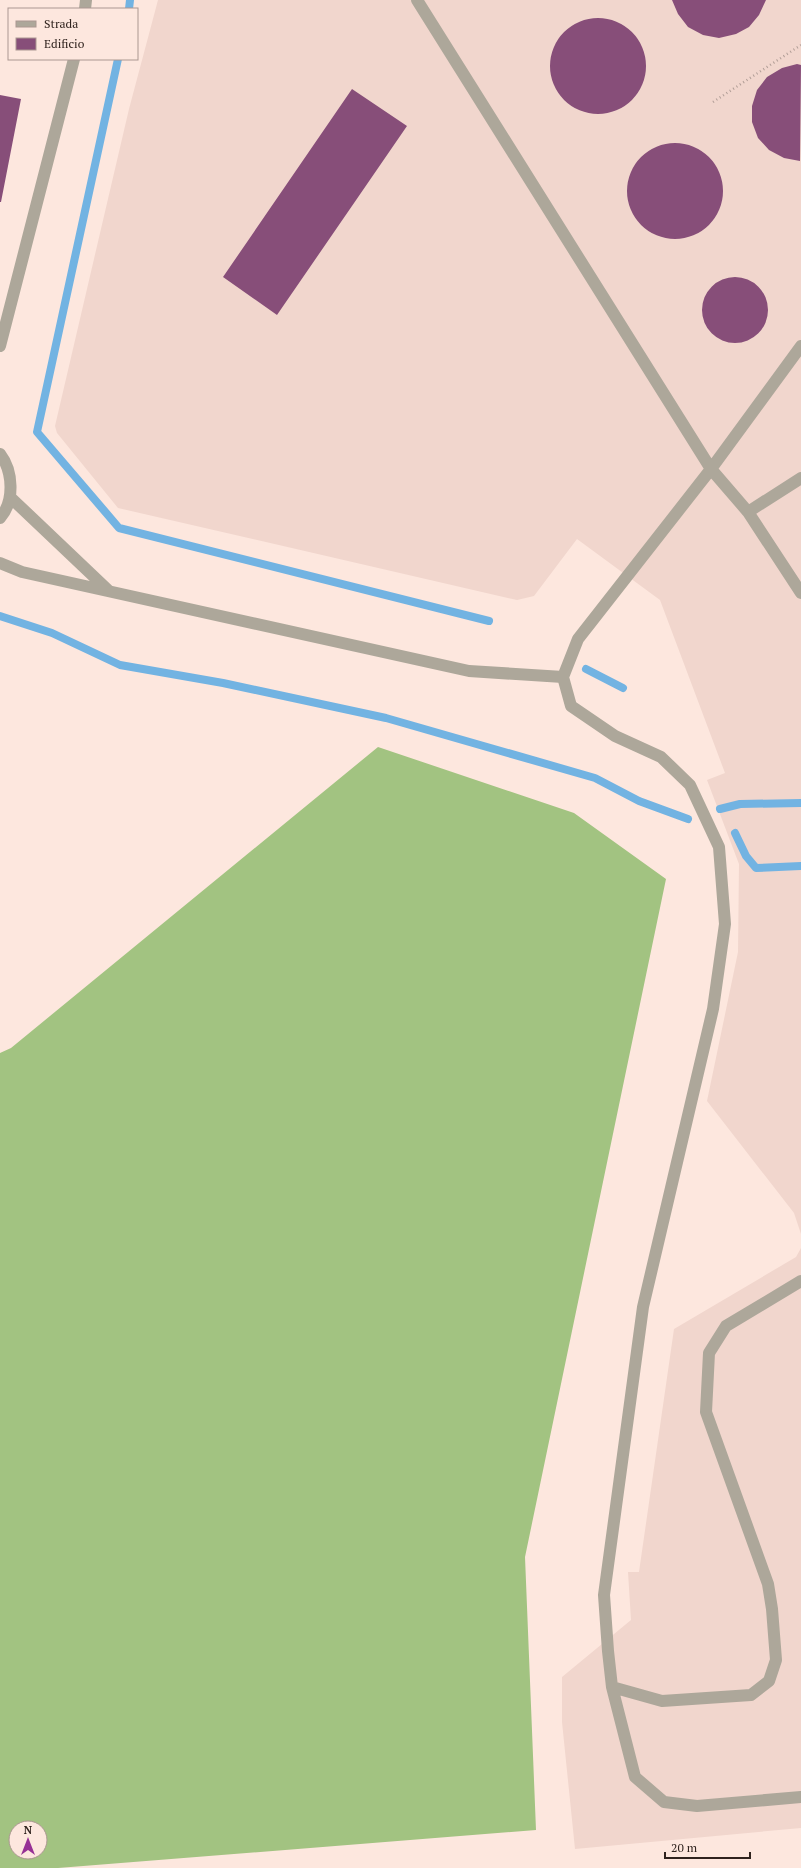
<svg xmlns="http://www.w3.org/2000/svg" width="801" height="1868" font-family="'PT Serif',serif">
	<style>
		.built { fill: #f1d6cd }
		.forest { fill: #a2c381; fill-rule: evenodd }
		.lines { fill: none; stroke-linecap: round; stroke-linejoin: round }
		.stream { stroke: #72b3e2; stroke-width: 8 }
		.building { fill: #874e79 }
		.path { stroke: #b19e97; stroke-width: 2.5; stroke-dasharray: 1 3; stroke-linecap: butt }
		.minor { stroke: #ada79a; stroke-width: 12 }
	</style>
	<rect width="100%" height="100%" fill="#fde7de"/>
	<path class="built" d="M 158,0 L 801,0 L 801,1234 L 794,1213 L 707,1101 L 738,952 L 739,864 L 707,780 L 725,773 L 660,600 L 577,539 L 534,596 L 517,600 L 118,508 L 57,433 L 55,426 L 129,109 Z
		M 801,1248 L 801,1828 L 575,1849 L 562,1722 L 562,1677 L 631,1620 L 628,1572 L 639,1572 L 674,1329 L 796,1257 Z"/>
	<path class="forest" d="M 378,747 L 574,813 L 666,879 L 525,1557 L 536,1830 L 58,1868 L 0,1868 L 0,1053 L 11,1048 ZM 16,1828 L 40,1828 L 40,1852 L 16,1852 Z"/>
	<g class="lines">
		<path class="stream" d="M 129,9 L 130,0
			M 118,59 L 37,432 L 119,528 L 489,621
			M 0,616 L 52,633 L 120,665 L 223,683 L 386,718 L 595,778 L 639,801 L 688,819
			M 586,669 L 623,688
			M 720,809 L 740,804 L 801,803
			M 735,833 L 746,856 L 756,868 L 801,866"/>
	</g>
	<path class="building" d="M 672,0 L 766,0 L 759,15 L 749,27 L 736,34 L 719,38 L 703,35 L 688,27 L 678,14 Z
		M550 66a48 48 0 1 1 96 0a48 48 0 1 1-96 0Z
		M 797,64 L 801,65 L 800,161 L 784,158 L 769,150 L 758,138 L 752,122 L 752,106 L 757,90 L 767,77 L 782,68 Z
		M 352,89 L 407,126 L 277,315 L 223,277 Z
		M 0,95 L 21,99 L 1,202 L 0,202 Z
		M627 191a48 48 0 1 1 96 0a48 48 0 1 1-96 0Z
		M702 310a33 33 0 1 1 66 0a33 33 0 1 1-66 0Z"/>
	<g class="lines">
		<path class="path" d="M 713,102 L 801,45"/>
		<path class="minor" d="M 417,0 L 711,469 L 748,512
			M 85,9 L 86,0
			M 0,346 L 74,59
			M 801,346 L 711,469 L 578,639 L 563,677 L 571,706 L 615,736 L 661,757 L 690,785 L 719,847 L 725,924 L 713,1009 L 643,1307 L 604,1595 L 608,1651 L 612,1687 L 662,1701 L 751,1695 L 769,1681 L 776,1660 L 772,1609 L 768,1584 L 706,1412 L 709,1353 L 726,1326 L 801,1281
			M 0,454 C 13,471 15,501 0,518
			M 801,478 L 748,512 L 801,593
			M 10,497 L 109,591
			M 0,563 L 22,572 L 469,671 L 563,677
			M 612,1687 L 635,1777 L 664,1802 L 697,1806 L 801,1797"/>
	</g>
	<rect x="8" y="8" width="130" height="52" fill="#fde7de" stroke="#ab9891"/>
	<rect x="16" y="21" width="20" height="6" fill="#ada79a" stroke="#ab9891"/>
	<text x="44" y="28" font-size="12" fill="#2f221d">Strada</text>
	<rect x="16" y="38" width="20" height="12" fill="#874e79" stroke="#ab9891"/>
	<text x="44" y="48" font-size="12" fill="#2f221d">Edificio</text>
	<g transform="translate(28 1840)"><circle r="19" fill="#fde7de" stroke="#ab9891"/>
	<path d="M0-3L7 15L0 10L-7 15Z" fill="#973195"/>
	<text y="-6" font-size="11" font-weight="bold" text-anchor="middle" fill="#2f221d">N</text>
	</g>
	<path d="M665 1852v6h85v-6" fill="none" stroke="#2f221d" stroke-width="2"/>
	<text x="671" y="1852" font-size="12" fill="#2f221d" stroke="#fde7de" stroke-width="3" paint-order="stroke">20 m</text>
</svg>
